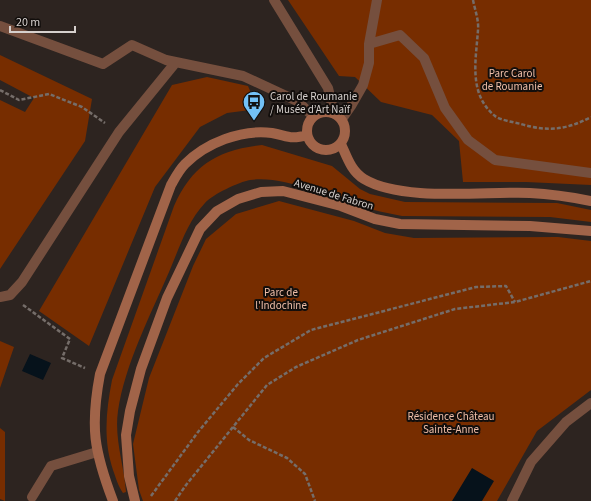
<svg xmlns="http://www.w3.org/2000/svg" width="591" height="501" font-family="'Source Sans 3',sans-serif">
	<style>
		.green { fill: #772d00 }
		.water { fill: #06121b }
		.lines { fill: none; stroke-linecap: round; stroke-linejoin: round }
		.path { stroke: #756d69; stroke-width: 2.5; stroke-dasharray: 4 2; stroke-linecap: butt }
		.lane { stroke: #754f3e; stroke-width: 10 }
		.street { stroke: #754f3e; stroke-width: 10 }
		.secondary { stroke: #a16449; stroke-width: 10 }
		.labels { text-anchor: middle; stroke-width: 4; stroke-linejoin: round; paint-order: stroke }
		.park-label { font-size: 11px; fill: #efbea8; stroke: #120e0c }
		.poi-label { font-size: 11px; fill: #d6d0cd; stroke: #120e0c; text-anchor: start }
		.street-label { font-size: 11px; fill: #d6d0cd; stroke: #120e0c }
	</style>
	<rect width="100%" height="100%" fill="#2d2420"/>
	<path class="green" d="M 288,0 L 591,0 L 591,185 L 526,182 L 463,182 L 459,141 L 432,115 L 381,102 L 355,77 L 339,76 Z
		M 0,55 L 92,99 L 85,141 L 0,269 L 0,100 L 25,112 L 34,98 L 0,80 Z
		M 207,77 L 248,86 L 258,109 L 227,113 L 200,127 L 155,187 L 89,346 L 39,311 L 172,85 Z
		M 262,145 L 332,166 L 360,189 L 370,194 L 405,202 L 557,203 L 591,210 L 591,222 L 550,217 L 402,216 C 387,213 373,210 358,206 C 327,196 283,175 250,180 C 239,182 213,194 205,203 C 187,222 179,249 169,272 C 150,316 125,364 118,411 C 114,438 124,465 126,492 L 123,493 C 118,486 116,478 113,470 C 103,440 106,411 112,380 L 174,206 C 192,165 218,150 262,145 Z
		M 279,201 L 354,221 L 385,233 L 414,238 L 558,237 L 591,241 L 591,390 L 537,431 L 497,501 L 143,501 L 139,490 L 133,444 L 149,378 L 193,266 L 206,239 L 236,214 Z
		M 0,341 L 14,347 L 0,388 Z
		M 0,428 L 5,432 L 5,501 L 0,499 Z"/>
	<path class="water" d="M 30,354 L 51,363 L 43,380 L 22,371 Z
		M 472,468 L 494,481 L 482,501 L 452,501 Z"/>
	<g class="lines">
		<path class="path" d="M 473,0 C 475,10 479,21 478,30 C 476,60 468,94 495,116 C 500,120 513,122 521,124 C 548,132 566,130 591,117
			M 0,90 L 19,100 L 49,94 L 82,107 L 105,123
			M 23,305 L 70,339 L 62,358 L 85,368
			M 233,427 L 249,440 L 287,458 L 305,474 L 315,501
			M 151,496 L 198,432 L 238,384 L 264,358 L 311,330 L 476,287 L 506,286 L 515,302
			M 175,501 L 186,485 L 267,385 L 296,367 L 358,340 L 455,309 L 515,302 L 591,281"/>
		<path class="lane" d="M 0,26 L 103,64 L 132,45 L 166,60 L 243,76 L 297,101 L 313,116
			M 369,44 L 400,35 L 424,58 L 445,108 L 468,140 L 495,160 L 591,173
			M 342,119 L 351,106 L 363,85 L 369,63 L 369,44 L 377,0
			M 0,297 L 10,295 L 22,282 L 119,132 L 176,62
			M 32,497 L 51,466 L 97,452
			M 512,501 L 531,462 L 566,422 L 591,403"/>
		<path class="street" d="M 274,0 L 328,88 L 334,113"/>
		<path class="secondary" d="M307 131a19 19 0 1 1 38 0a19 19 0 1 1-38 0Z
			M 341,144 C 347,157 351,171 364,179 C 402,202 486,191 530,193 C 551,194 571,197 591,201
			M 113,501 C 94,451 90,427 100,374 L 171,185 C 175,178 179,170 185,164 C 206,143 241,129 272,133 C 288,136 290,140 307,135
			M 135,501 L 129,476 L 126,435 L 130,411 L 141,369 L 167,298 L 200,229 L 217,211 L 238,199 L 261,192 L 283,191 L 341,206 L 375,219 L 400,224 L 530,226 L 591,231"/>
	</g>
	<defs>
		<g id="bus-pin" transform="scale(1.15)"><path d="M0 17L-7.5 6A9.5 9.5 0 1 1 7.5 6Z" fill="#73c1f6" stroke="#120e0c"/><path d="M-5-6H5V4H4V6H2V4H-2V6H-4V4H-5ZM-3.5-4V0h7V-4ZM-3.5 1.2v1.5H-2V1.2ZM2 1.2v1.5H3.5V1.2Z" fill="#111"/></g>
	</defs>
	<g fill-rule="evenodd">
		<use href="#bus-pin" x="254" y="102"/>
	</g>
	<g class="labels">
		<g class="park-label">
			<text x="512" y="77">Parc Carol<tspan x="512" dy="13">de Roumanie</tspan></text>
			<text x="281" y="296">Parc de<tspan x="281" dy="13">l'Indochine</tspan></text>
			<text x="451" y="420">Résidence Château<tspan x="451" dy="13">Sainte-Anne</tspan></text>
		</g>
		<g class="poi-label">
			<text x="270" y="100">Carol de Roumanie<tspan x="270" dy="13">/ Musée d’Art Naïf</tspan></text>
		</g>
		<g class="street-label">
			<text transform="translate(334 194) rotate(17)" y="4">Avenue de Fabron</text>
		</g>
	</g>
	<path d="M10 26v6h65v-6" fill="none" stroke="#d6d0cd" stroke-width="2"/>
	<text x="16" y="26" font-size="12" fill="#d6d0cd" stroke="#120e0c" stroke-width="3" paint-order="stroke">20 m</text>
</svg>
